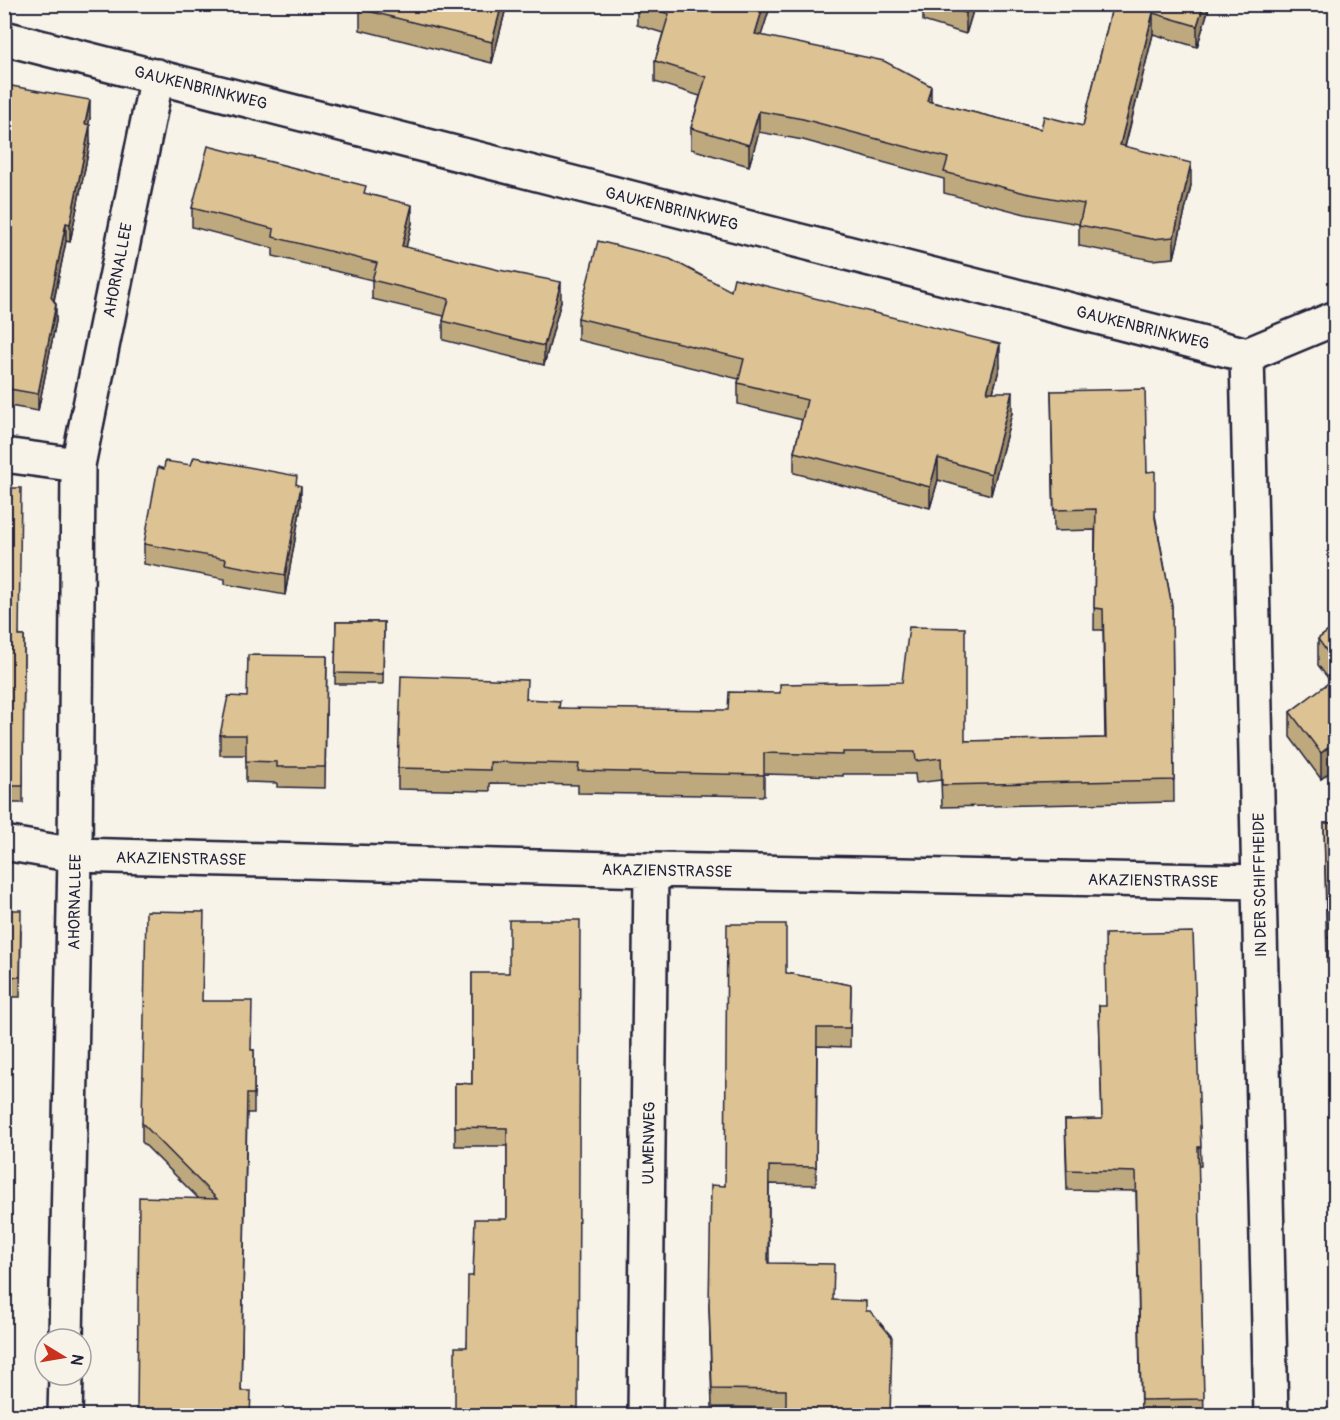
<svg xmlns="http://www.w3.org/2000/svg" width="1340" height="1420" font-family="Pangolin,sans-serif">
	<style>
		.lines { fill: none; stroke-linecap: round; stroke-linejoin: round }
		.minor-casing { stroke: #22223b; stroke-width: 38 }
		.minor { stroke: #f7f3e8; stroke-width: 33 }
		.wall { fill: #bea87e; stroke: #22223b; stroke-width: 1.5 }
		.shaded-wall { fill: #9b8867; stroke: #22223b; stroke-width: 1.5 }
		.building { fill: #ddc393; stroke: #22223b; stroke-width: 1.5 }
		.labels { text-anchor: middle; stroke-width: 5; stroke-linejoin: round; paint-order: stroke }
		.street-label { font-size: 16px; fill: #22223b; stroke: #f7f3e8 }
	</style>
	<rect width="100%" height="100%" fill="#f7f3e8"/>
	<filter id="ink" filterUnits="userSpaceOnUse"><feTurbulence type="fractalNoise" baseFrequency=".0167" numOctaves="2"/><feDisplacementMap in="SourceGraphic" scale="12" xChannelSelector="R" yChannelSelector="G"/><feConvolveMatrix kernelMatrix="1 2 1 2 8 2 1 2 1" color-interpolation-filters="sRGB"/></filter>
	<g filter="url(#ink)">
		<g class="lines">
			<g class="minor-casing">
				<path id="minor" d="M 4,38 L 1247,355 L 1336,318
					M 1247,355 L 1271,1416
					M 4,455 L 78,465
					M 4,843 L 75,855 L 651,870 L 1259,882
					M 66,1339 L 75,855 L 78,465 L 157,76
					M 65,1416 L 66,1375
					M 645,1416 L 651,870"/>
			</g>
			<use href="#minor" class="minor"/>
		</g>
		<path class="wall" d="M 507,4 L 492,63 L 360,30 L 360,9 Z
			M 637,4 L 771,4 L 761,35 L 931,102 L 1041,129 L 1083,126 L 1113,4 L 1210,4 L 1197,47 L 1153,34 L 1125,147 L 1191,185 L 1174,258 L 1152,260 L 1079,246 L 1079,224 L 1025,214 L 944,193 L 944,179 L 803,140 L 759,132 L 749,166 L 691,149 L 691,128 L 700,96 L 655,82 L 655,61 L 663,33 L 637,25 Z
			M 923,4 L 975,4 L 966,34 L 923,21 Z
			M 4,94 L 90,118 L 88,125 L 90,143 L 70,242 L 66,241 L 54,301 L 56,321 L 38,411 L 4,405 Z
			M 366,194 L 412,223 L 406,247 L 561,301 L 544,365 L 443,340 L 443,321 L 444,316 L 372,299 L 372,280 L 273,256 L 273,248 L 192,227 L 192,208 Z
			M 731,291 L 1000,366 L 993,392 L 1012,413 L 991,495 L 938,480 L 930,508 L 794,473 L 794,452 L 802,420 L 738,404 L 738,383 L 739,379 L 578,340 L 578,318 Z
			M 1051,391 L 1147,472 L 1172,606 L 1174,802 L 942,807 L 941,780 L 916,783 L 915,774 L 843,774 L 843,776 L 764,774 L 764,796 L 578,793 L 578,785 L 490,783 L 490,791 L 398,789 L 398,768 L 527,699 L 560,708 L 965,741 L 1105,738 L 1103,630 L 1094,630 L 1095,530 L 1054,531 Z
			M 297,485 L 301,506 L 285,595 L 225,584 L 225,579 L 144,564 L 144,544 Z
			M 4,488 L 19,636 L 24,636 L 23,803 L 4,803 Z
			M 336,622 L 384,622 L 383,684 L 335,684 Z
			M 1335,626 L 1335,768 L 1321,779 L 1290,737 L 1290,712 L 1331,682 L 1318,665 L 1318,639 Z
			M 327,656 L 325,788 L 277,787 L 277,783 L 246,782 L 246,755 L 220,755 L 220,735 L 247,697 Z
			M 1324,823 L 1335,823 L 1335,963 L 1327,963 Z
			M 4,910 L 21,931 L 20,997 L 4,997 Z
			M 472,973 L 578,1416 L 467,1347 L 473,1276 L 507,1219 L 507,1146 L 455,1146 L 455,1083 L 472,1084 Z
			M 786,973 L 851,985 L 850,1047 L 817,1046 L 816,1185 L 769,1184 L 769,1263 L 833,1300 L 866,1311 L 892,1356 L 786,1408 L 712,1407 L 709,1305 L 725,1186 Z
			M 203,1001 L 251,1050 L 254,1050 L 254,1113 L 247,1113 L 241,1391 L 198,1198 L 142,1142 L 142,1123 Z
			M 1099,1006 L 1200,1126 L 1201,1166 L 1198,1166 L 1204,1416 L 1141,1416 L 1136,1191 L 1067,1190 L 1065,1120 L 1102,1119 Z"/>
		<path class="shaded-wall" d="M 502,4 L 507,4 L 492,63 L 492,42 Z
			M 764,4 L 771,4 L 755,55 L 755,34 Z
			M 969,4 L 975,4 L 966,34 L 966,13 Z
			M 1204,4 L 1210,4 L 1197,47 L 1197,26 Z
			M 1153,13 L 1153,34 L 1120,166 L 1120,145 Z
			M 931,86 L 931,107 L 927,101 Z
			M 90,100 L 90,118 L 85,142 L 85,124 Z
			M 759,111 L 759,132 L 749,166 L 749,145 Z
			M 90,125 L 90,143 L 70,242 L 70,224 Z
			M 1191,163 L 1191,185 L 1174,258 L 1174,237 Z
			M 412,205 L 412,223 L 402,264 L 402,246 Z
			M 66,223 L 66,241 L 51,314 L 51,297 Z
			M 561,282 L 561,301 L 544,365 L 544,346 Z
			M 56,304 L 56,321 L 38,411 L 38,394 Z
			M 1000,344 L 1000,366 L 987,414 L 987,392 Z
			M 1012,392 L 1012,413 L 991,495 L 991,474 Z
			M 938,458 L 938,480 L 930,508 L 930,487 Z
			M 301,486 L 301,506 L 285,595 L 285,575 Z
			M 1335,742 L 1335,768 L 1321,779 L 1321,753 Z"/>
		<path class="building" d="M 361,4 L 502,4 L 492,42 L 360,9 Z
			M 638,4 L 764,4 L 755,34 L 884,61 L 931,86 L 927,101 L 1041,129 L 1044,116 L 1083,126 L 1113,4 L 1204,4 L 1197,26 L 1153,13 L 1120,145 L 1191,163 L 1174,237 L 1152,239 L 1079,225 L 1084,204 L 1025,193 L 944,172 L 948,158 L 803,119 L 759,111 L 749,145 L 691,128 L 706,77 L 655,61 L 669,14 Z
			M 937,4 L 969,4 L 966,13 Z
			M 6,85 L 90,100 L 85,124 L 90,125 L 70,224 L 66,223 L 51,297 L 56,304 L 38,394 L 4,388 L 4,94 Z
			M 208,146 L 366,186 L 364,193 L 412,205 L 402,246 L 499,270 L 561,282 L 544,346 L 443,321 L 449,299 L 372,280 L 377,263 L 273,237 L 274,229 L 192,208 Z
			M 598,241 L 670,259 L 731,291 L 734,278 L 1000,344 L 987,392 L 1012,392 L 991,474 L 938,458 L 930,487 L 794,452 L 807,400 L 738,383 L 744,359 L 578,318 Z
			M 1145,389 L 1147,472 L 1155,471 L 1155,518 L 1172,606 L 1174,780 L 942,785 L 941,758 L 916,761 L 915,752 L 843,752 L 843,755 L 764,753 L 764,775 L 578,771 L 579,764 L 490,762 L 490,770 L 398,768 L 401,676 L 527,680 L 526,699 L 560,701 L 559,708 L 728,710 L 729,692 L 780,693 L 780,684 L 902,682 L 909,627 L 965,628 L 965,741 L 1106,738 L 1103,609 L 1094,608 L 1096,509 L 1054,510 L 1051,391 Z
			M 194,457 L 297,476 L 296,484 L 301,486 L 285,575 L 225,564 L 226,559 L 144,544 L 158,467 L 164,469 L 165,461 L 191,465 Z
			M 4,488 L 21,488 L 19,636 L 24,636 L 23,786 L 4,786 Z
			M 336,622 L 384,622 L 383,674 L 335,673 Z
			M 1335,626 L 1335,663 L 1318,639 Z
			M 248,655 L 327,656 L 325,767 L 277,767 L 277,762 L 246,761 L 246,735 L 220,735 L 228,696 L 247,697 Z
			M 1335,678 L 1335,742 L 1321,753 L 1290,712 Z
			M 1324,823 L 1335,823 L 1335,937 L 1327,938 Z
			M 4,910 L 21,910 L 20,977 L 4,976 Z
			M 146,911 L 204,912 L 202,1001 L 252,1001 L 251,1050 L 254,1050 L 254,1094 L 247,1094 L 241,1391 L 251,1391 L 250,1416 L 137,1416 L 139,1197 L 217,1199 L 142,1123 Z
			M 509,920 L 580,920 L 578,1416 L 455,1416 L 455,1347 L 467,1347 L 468,1276 L 473,1276 L 475,1219 L 507,1219 L 507,1128 L 455,1127 L 455,1083 L 472,1084 L 472,973 L 509,973 Z
			M 727,924 L 786,924 L 786,973 L 851,985 L 850,1028 L 817,1028 L 816,1167 L 769,1166 L 768,1263 L 834,1264 L 833,1300 L 866,1301 L 866,1311 L 870,1311 L 892,1337 L 890,1416 L 786,1416 L 786,1390 L 712,1389 L 709,1305 L 711,1185 L 725,1186 Z
			M 1193,932 L 1200,1126 L 1201,1147 L 1198,1147 L 1204,1399 L 1141,1400 L 1136,1172 L 1067,1170 L 1065,1120 L 1102,1119 L 1099,1006 L 1106,1006 L 1105,934 Z"/>
	</g>
	<g class="labels">
		<g class="street-label">
			<text transform="translate(201 87) rotate(14)" y="6">GAUKENBRINKWEG</text>
			<text transform="translate(672 208) rotate(14)" y="6">GAUKENBRINKWEG</text>
			<text transform="translate(117 270) rotate(-79)" y="6">AHORNALLEE</text>
			<text transform="translate(1143 327) rotate(14)" y="6">GAUKENBRINKWEG</text>
			<text transform="translate(181 858) rotate(1)" y="6">AKAZIENSTRASSE</text>
			<text transform="translate(667 870) rotate(1)" y="6">AKAZIENSTRASSE</text>
			<text transform="translate(1153 880) rotate(1)" y="6">AKAZIENSTRASSE</text>
			<text transform="translate(1259 885) rotate(-91)" y="6">IN DER SCHIFFHEIDE</text>
			<text transform="translate(74 902) rotate(-89)" y="6">AHORNALLEE</text>
			<text transform="translate(648 1143) rotate(-89)" y="6">ULMENWEG</text>
		</g>
	</g>
	<rect width="1340" height="1420" fill="none" stroke="#f7f3e8" stroke-width="24"/>
	<rect x="12" y="12" width="1316" height="1396" fill="none" stroke="#22223b" stroke-width="2" filter="url(#ink)"/>
	<g transform="translate(63 1357) rotate(101)"><circle r="28" fill="#f7f3e8" stroke="#a29fa3" stroke-width="1.5"/>
	<path d="M0-4.5L10 22L0 15L-10 22Z" fill="#c8321e"/>
	<text y="-9" font-size="16" font-weight="bold" text-anchor="middle" fill="#22223b">N</text>
	</g>
</svg>
